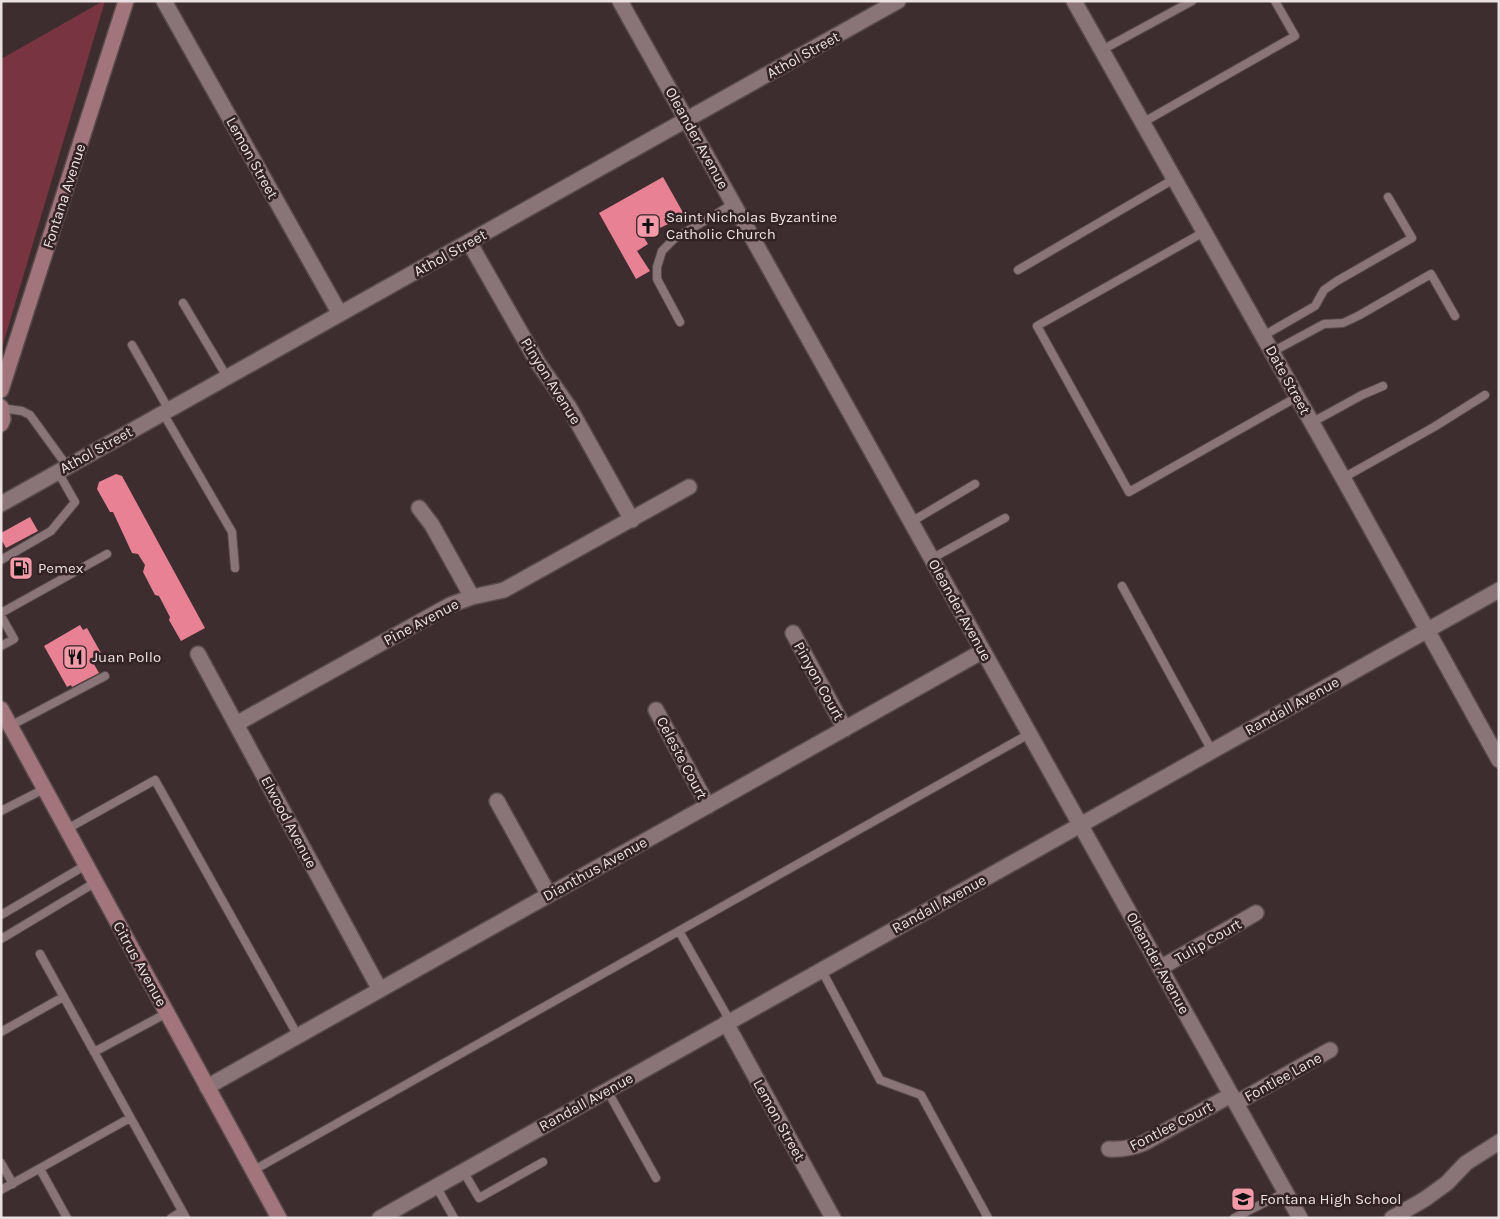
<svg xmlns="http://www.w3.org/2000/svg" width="1500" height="1219" font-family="Karla,sans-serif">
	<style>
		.green { fill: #793442 }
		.building { fill: #e98194 }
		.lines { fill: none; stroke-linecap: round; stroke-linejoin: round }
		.service-casing { stroke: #584a4c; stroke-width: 10 }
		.minor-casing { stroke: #584a4c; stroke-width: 18 }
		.tertiary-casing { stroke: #584a4c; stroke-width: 18 }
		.secondary-casing { stroke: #584a4c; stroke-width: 18 }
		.service { stroke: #897577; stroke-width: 8 }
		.minor { stroke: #897577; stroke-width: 15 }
		.tertiary { stroke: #897577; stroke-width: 15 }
		.secondary { stroke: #a2747c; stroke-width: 15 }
		.labels { text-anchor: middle; stroke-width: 5; stroke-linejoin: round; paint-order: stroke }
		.street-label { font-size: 15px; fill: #ece1e2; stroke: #332325 }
		.poi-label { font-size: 15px; fill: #ece1e2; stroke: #332325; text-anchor: start }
	</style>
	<rect width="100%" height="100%" fill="#3d2d2f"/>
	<path class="green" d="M 103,1 L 105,1 L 1,351 L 1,59 Z"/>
	<path class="building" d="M 663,177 L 685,216 L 643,236 L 648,244 L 637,251 L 650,271 L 636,279 L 599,213 Z
		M 116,474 L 122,476 L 205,628 L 181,641 L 169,620 L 170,617 L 159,596 L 155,595 L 143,572 L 145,565 L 138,554 L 132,553 L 113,512 L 110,512 L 97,489 L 99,482 Z
		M 30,517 L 38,531 L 6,548 L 1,539 L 1,533 Z
		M 80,625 L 83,630 L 87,628 L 101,653 L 91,659 L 99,673 L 72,687 L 71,685 L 67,687 L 44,646 Z"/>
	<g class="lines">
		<g class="service-casing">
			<path id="service" d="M 1102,50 L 1192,1
				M 1142,123 L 1295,36 L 1275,1
				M 1204,232 L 1037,326 L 1129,492 L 1297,397
				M 1018,270 L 1174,179
				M 183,303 L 227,377
				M 680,322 L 657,279 L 657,267 L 662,251 L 674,239 L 733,204
				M 1263,336 L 1315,306 L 1324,290 L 1337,281 L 1412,238 L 1388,197
				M 132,345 L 169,410
				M 1272,352 L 1324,324 L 1343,323 L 1358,316 L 1431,274 L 1455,316
				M 1,408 L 22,411 L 30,415 L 67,466
				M 163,413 L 232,532 L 235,568
				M 1311,423 L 1362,395 L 1383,386
				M 1343,478 L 1434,427 L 1485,395
				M 911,522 L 975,484
				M 931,559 L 1005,518
				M 1,560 L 51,531 L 75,502 L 58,472
				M 1122,586 L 1212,751
				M 1,613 L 107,554
				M 1,616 L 14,639 L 1,646
				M 10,726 L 105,676
				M 1,811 L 44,789
				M 67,829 L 155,780 L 298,1036
				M 1,915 L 86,865
				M 679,931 L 730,1021
				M 1,939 L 96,882
				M 40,954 L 186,1218
				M 821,969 L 880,1080 L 921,1095 L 988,1218
				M 1,1032 L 63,997
				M 94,1052 L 167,1013
				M 607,1090 L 656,1178
				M 1,1163 L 13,1184
				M 40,1169 L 67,1218
				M 254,1170 L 1029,734
				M 463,1171 L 479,1198 L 543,1162
				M 436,1186 L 454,1218
				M 1,1190 L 130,1118
				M 171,1218 L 182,1211
				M 1234,1218 L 1286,1192"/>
		</g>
		<g class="minor-casing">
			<path id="minor" d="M 164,1 L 340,314
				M 1074,1 L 1343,478 L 1499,760
				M 469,242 L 538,363 L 569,407 L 632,520
				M 1,504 L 898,1
				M 419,508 L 432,525 L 472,597
				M 793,633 L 845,729
				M 198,654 L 380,990
				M 656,710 L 708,806
				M 236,724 L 450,605 L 472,597 L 504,590 L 689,487
				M 497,801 L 549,895
				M 1160,968 L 1256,913
				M 726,1023 L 833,1218
				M 207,1087 L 983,651
				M 1236,1103 L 1330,1050
				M 1109,1149 C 1122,1150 1132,1148 1144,1143 L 1231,1095
				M 1392,1218 L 1425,1199 L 1447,1183 L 1466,1163 L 1499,1142"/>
		</g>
		<g class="tertiary-casing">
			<path id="tertiary" d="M 620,1 L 1300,1218
				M 380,1218 L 1499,590"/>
		</g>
		<g class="secondary-casing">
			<path id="secondary" d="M 1,390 L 126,1
				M 1,407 L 3,419 L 1,424
				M 1,709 L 279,1218"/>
		</g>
		<use href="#service" class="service"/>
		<use href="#minor" class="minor"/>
		<use href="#tertiary" class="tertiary"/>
		<use href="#secondary" class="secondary"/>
	</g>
	<defs>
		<g id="church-square" transform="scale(1.25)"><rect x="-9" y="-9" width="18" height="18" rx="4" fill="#f39aa8" stroke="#332325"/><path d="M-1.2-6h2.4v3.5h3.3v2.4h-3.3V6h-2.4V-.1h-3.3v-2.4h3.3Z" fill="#111"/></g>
		<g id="fuel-square" transform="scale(1.25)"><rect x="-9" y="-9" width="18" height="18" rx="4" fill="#f39aa8" stroke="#332325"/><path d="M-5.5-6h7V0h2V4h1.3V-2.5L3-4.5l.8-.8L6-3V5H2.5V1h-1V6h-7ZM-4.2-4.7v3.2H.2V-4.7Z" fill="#111"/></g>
		<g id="restaurant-square" transform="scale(1.25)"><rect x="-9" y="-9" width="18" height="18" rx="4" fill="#f39aa8" stroke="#332325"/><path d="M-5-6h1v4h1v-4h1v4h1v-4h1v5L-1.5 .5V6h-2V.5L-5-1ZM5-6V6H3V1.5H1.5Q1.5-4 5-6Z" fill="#111"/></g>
		<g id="school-square" transform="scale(1.25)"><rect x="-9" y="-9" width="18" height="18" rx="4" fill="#f39aa8" stroke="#332325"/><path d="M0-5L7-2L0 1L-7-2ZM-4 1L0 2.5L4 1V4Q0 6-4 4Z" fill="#111"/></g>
	</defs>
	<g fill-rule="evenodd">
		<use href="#church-square" x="648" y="226"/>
		<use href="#fuel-square" x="21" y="568"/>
		<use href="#restaurant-square" x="75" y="657"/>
		<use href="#school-square" x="1243" y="1199"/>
	</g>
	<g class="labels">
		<g class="street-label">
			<text transform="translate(803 55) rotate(-29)" y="5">Athol Street</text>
			<text transform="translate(697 138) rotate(61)" y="5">Oleander Avenue</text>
			<text transform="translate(252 158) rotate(61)" y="5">Lemon Street</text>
			<text transform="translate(64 196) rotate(-72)" y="5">Fontana Avenue</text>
			<text transform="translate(450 253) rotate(-29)" y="5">Athol Street</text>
			<text transform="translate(1288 380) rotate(61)" y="5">Date Street</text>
			<text transform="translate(551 381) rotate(58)" y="5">Pinyon Avenue</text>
			<text transform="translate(96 450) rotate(-29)" y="5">Athol Street</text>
			<text transform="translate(960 610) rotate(61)" y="5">Oleander Avenue</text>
			<text transform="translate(421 622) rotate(-28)" y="5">Pine Avenue</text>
			<text transform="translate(819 681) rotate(61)" y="5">Pinyon Court</text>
			<text transform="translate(1292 706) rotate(-29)" y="5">Randall Avenue</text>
			<text transform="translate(682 758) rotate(62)" y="5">Celeste Court</text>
			<text transform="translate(289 822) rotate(62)" y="5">Elwood Avenue</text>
			<text transform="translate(595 869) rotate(-29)" y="5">Dianthus Avenue</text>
			<text transform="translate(939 904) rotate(-29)" y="5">Randall Avenue</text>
			<text transform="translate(1208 941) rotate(-30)" y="5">Tulip Court</text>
			<text transform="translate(1158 963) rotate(61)" y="5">Oleander Avenue</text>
			<text transform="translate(140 964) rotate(61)" y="5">Citrus Avenue</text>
			<text transform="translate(1283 1077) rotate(-29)" y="5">Fontlee Lane</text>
			<text transform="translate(586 1102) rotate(-29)" y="5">Randall Avenue</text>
			<text transform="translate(779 1120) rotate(61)" y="5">Lemon Street</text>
			<text transform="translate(1171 1126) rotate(-27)" y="5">Fontlee Court</text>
		</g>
		<g class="poi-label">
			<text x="666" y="222">Saint Nicholas Byzantine<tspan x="666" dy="17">Catholic Church</tspan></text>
			<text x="38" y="573">Pemex</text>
			<text x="92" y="662">Juan Pollo</text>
			<text x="1260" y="1204">Fontana High School</text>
		</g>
	</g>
	<rect width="1500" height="1219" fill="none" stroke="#ece1e2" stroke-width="5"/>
</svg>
